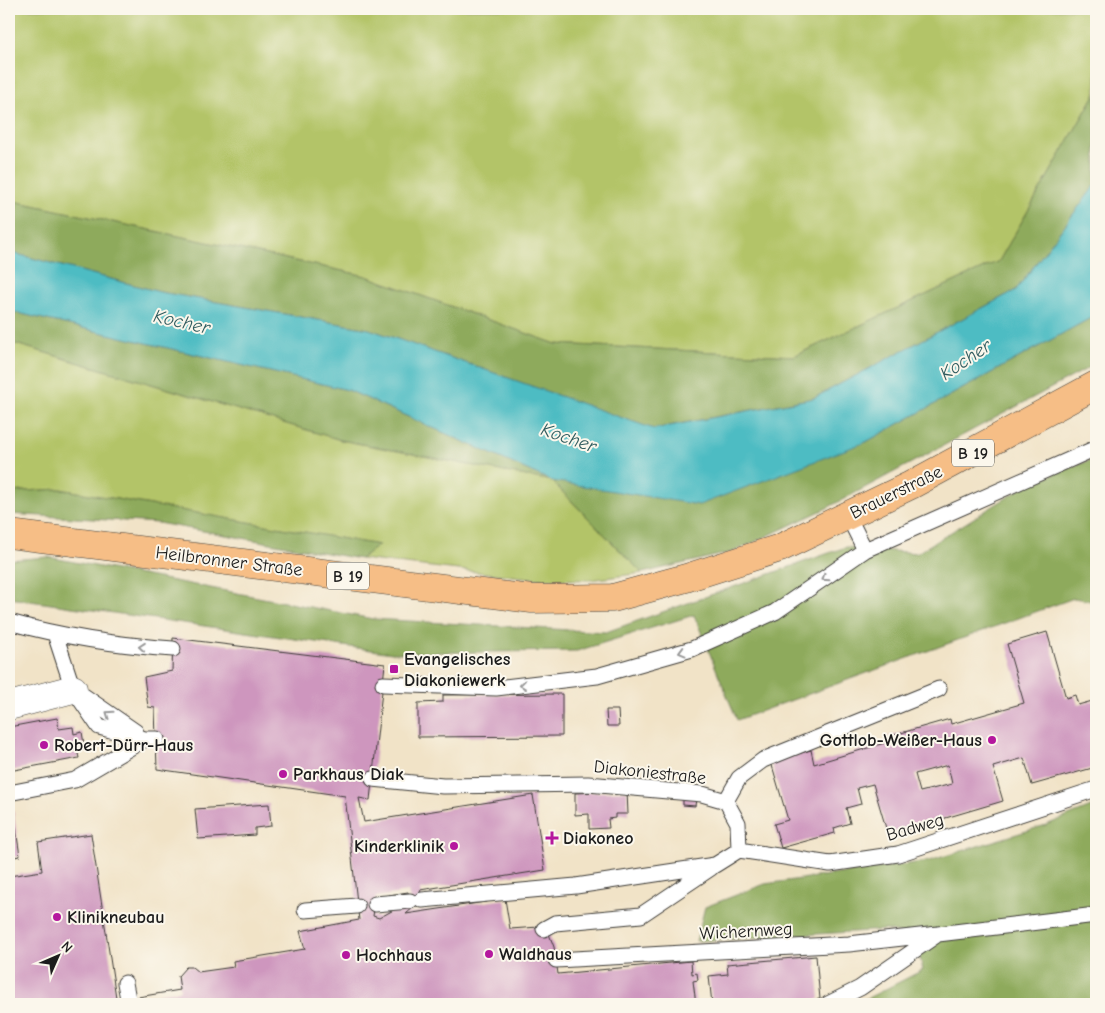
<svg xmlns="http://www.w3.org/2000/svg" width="1105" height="1013" font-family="'Comic Neue',sans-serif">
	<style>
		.green { fill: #b3c467; stroke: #687042 }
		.forest { fill: #8eaa5c; stroke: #55633c }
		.water { fill: #4dbcc3; stroke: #346c70 }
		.building { fill: #ce96be; fill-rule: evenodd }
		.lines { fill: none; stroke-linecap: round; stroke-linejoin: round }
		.service-casing { stroke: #3c3a36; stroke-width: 17 }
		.minor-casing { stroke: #3c3a36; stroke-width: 29 }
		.primary-casing { stroke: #3c3a36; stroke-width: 29 }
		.service { stroke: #fff; stroke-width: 15 }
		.minor { stroke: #fff; stroke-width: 28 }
		.primary { stroke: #f6be86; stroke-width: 28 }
		.oneway { stroke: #999 }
		.poi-dot { fill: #b5179e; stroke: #fbf7ec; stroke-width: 2 }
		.labels { text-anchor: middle; stroke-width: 4; stroke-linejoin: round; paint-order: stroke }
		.shield { fill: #fbf7ec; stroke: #5f5e5a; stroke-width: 1 }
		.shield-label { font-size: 16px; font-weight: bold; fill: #1c1c1c }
		.street-label { font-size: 18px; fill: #1c1c1c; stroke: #fbf7ec }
		.poi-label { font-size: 18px; font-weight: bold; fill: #1c1c1c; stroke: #fbf7ec; text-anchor: start }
		.water-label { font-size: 19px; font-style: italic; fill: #305c5f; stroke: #fbf7ec }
	</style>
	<rect width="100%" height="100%" fill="#fbf7ec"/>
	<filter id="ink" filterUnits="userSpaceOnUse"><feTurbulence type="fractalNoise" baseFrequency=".02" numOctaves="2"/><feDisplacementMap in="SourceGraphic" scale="10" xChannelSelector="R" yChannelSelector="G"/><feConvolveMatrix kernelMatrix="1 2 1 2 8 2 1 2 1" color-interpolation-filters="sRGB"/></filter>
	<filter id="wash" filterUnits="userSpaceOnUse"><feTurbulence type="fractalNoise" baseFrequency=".0096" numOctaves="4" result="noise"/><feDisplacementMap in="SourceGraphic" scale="20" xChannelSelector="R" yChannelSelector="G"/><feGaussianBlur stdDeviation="1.12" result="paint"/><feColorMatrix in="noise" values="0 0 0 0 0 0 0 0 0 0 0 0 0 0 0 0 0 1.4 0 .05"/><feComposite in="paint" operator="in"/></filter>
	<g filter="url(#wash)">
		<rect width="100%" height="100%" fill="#f1e3c7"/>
		<path class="green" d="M 9,9 L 1096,9 L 1096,93 L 999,261 L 794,356 L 556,344 L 366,276 L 9,200 Z
			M 9,342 L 341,440 L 552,481 L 642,573 L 590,580 L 540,579 L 360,559 L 378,545 L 60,489 L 9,492 Z"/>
		<path class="forest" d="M 1096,93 L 1096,184 L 1016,290 L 814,398 L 653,429 L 369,329 L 160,292 L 9,252 L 9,200 L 366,276 L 556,344 L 794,356 L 999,261 Z
			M 9,311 L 348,390 L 552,481 L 866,442 L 1096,315 L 1096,364 L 827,508 L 733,552 L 642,573 L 552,481 L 341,440 L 9,342 Z
			M 1096,458 L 1096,602 L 1074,598 L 737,720 L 694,615 L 577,651 L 392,653 L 9,598 L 9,560 L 48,557 L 373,619 L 606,632 L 846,547 L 917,553 L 1029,484 Z
			M 60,489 L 379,545 L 360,559 L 158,523 L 9,514 L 9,492 Z
			M 1096,805 L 1096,1004 L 856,1004 L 923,970 L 915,937 L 886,930 L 696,941 L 705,907 L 765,884 L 929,861 L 1046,825 Z"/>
		<path class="water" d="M 1096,184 L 1096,315 L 866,442 L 699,505 L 552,481 L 348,390 L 9,311 L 9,252 L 160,292 L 369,329 L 654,429 L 814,398 L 1016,290 Z"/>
		<g id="blocks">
			<path class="building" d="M 1047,632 L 1066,698 L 1075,695 L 1078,705 L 1096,700 L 1096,723 L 1094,723 L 1096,767 L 1032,785 L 1024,758 L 993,767 L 1003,801 L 888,835 L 873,784 L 857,788 L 861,804 L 846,808 L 850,823 L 834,828 L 835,833 L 781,848 L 774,824 L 788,820 L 771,762 L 811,750 L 814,764 L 888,742 L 887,737 L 950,719 L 951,724 L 1024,703 L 1007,644 ZM 948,765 L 952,784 L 920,792 L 915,774 Z
				M 173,638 L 385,664 L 370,800 L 359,798 L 364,822 L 533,795 L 545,870 L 420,890 L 422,900 L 406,914 L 505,899 L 510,929 L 539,927 L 549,934 L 554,947 L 558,974 L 691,961 L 692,974 L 697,973 L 698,980 L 693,981 L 696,1004 L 139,1004 L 138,997 L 180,990 L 178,976 L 186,967 L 192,967 L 198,972 L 234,967 L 233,961 L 305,949 L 300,931 L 359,920 L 345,796 L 157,769 L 155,708 L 148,707 L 144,677 L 172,671 ZM 408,892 L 410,901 L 379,918 L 373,916 L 376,897 Z
				M 562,694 L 562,736 L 418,737 L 418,703 L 443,702 L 443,695 Z
				M 606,710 L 618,710 L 619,726 L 607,726 Z
				M 57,718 L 59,729 L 73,727 L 74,734 L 82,732 L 84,744 L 76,745 L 79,758 L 9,771 L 9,727 Z
				M 627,791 L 628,814 L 615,814 L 615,818 L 608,819 L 609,828 L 589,829 L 589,814 L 575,815 L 575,793 Z
				M 683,797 L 696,798 L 695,806 L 683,805 Z
				M 269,804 L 271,826 L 255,828 L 255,835 L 198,839 L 195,809 Z
				M 9,809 L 13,809 L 20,856 L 9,858 Z
				M 91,834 L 117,1004 L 9,1004 L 9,876 L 42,871 L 38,842 Z
				M 816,956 L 820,999 L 766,1004 L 712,1004 L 709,976 L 728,974 L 727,964 Z"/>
		</g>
	</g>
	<g filter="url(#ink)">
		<use href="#blocks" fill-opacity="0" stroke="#3c3a36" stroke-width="1"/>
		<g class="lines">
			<g class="service-casing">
				<path id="service" d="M 848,516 L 865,550
					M 9,622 C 63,637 116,645 173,649
					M 55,634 L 73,689 L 99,727 L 145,739 L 157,739
					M 383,684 L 496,688 L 597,676 L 692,649 L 775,612 L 865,550 L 1096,448
					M 81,694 L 136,732
					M 373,779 L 443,786 L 588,784 L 702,794 L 726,801 L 738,823 L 739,850 L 715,865 L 576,886 L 422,900
					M 9,793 L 75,780 L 145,739
					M 726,801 L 739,778 L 763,760 L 939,689
					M 739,850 L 830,864 L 898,854 L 1096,789
					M 375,904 L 410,901
					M 305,910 L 357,906
					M 544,929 L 555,923 L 641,915 L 711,868
					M 938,934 L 1096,915
					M 556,960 L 849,944 L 938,934 L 860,988 L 828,1004
					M 125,983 L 129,1004"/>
			</g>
			<g class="minor-casing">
				<path id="minor" d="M 9,706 L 73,689"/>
			</g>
			<g class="primary-casing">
				<path id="primary" d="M 9,534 L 532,599 L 613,598 L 686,578 L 780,548 L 911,485 L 1096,385"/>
			</g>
			<use href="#service" class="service"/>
			<use href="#minor" class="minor"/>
			<use href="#primary" class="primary"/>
		</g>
		<defs><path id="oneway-chevron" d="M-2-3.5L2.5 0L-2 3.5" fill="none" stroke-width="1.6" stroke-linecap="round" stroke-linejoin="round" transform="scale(1.25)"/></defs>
		<g class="oneway">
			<use href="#oneway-chevron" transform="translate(825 578) rotate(145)"/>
			<use href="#oneway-chevron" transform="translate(142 647) rotate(-175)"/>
			<use href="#oneway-chevron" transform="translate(682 652) rotate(165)"/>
			<use href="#oneway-chevron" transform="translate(523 685) rotate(173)"/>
			<use href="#oneway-chevron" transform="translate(109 714) rotate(-145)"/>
		</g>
	</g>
	<g class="poi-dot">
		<rect x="389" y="664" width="10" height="10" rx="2.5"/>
		<circle cx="992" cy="740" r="5"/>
		<circle cx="44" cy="745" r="5"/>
		<circle cx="283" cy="774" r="5"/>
		<path d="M549.5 830.5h5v5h5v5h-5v5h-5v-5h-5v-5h5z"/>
		<circle cx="454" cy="846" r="5"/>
		<circle cx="57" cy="917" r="5"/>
		<circle cx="489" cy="954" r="5"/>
		<circle cx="346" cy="955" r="5"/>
	</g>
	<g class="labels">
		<g class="shield">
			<rect x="952" y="439.5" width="42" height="27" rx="4"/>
			<rect x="327" y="562.5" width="42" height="27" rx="4"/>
		</g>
		<g class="shield-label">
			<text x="973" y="459">B 19</text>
			<text x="348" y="582">B 19</text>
		</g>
		<g class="street-label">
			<text transform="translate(896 492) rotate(-26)" y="6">Brauerstraße</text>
			<text transform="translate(229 561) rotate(7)" y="6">Heilbronner Straße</text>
			<text transform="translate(650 772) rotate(6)" y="6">Diakoniestraße</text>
			<text transform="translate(915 827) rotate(-16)" y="6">Badweg</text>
			<text transform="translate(746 931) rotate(-3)" y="6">Wichernweg</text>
		</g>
		<g class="poi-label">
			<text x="404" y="665">Evangelisches<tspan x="404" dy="21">Diakoniewerk</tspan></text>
			<text x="982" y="746" text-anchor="end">Gottlob-Weißer-Haus</text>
			<text x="54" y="751">Robert-Dürr-Haus</text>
			<text x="293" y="780">Parkhaus Diak</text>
			<text x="563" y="844">Diakoneo</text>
			<text x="444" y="852" text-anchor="end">Kinderklinik</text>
			<text x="67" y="923">Klinikneubau</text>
			<text x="499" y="960">Waldhaus</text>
			<text x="356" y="961">Hochhaus</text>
		</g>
		<g class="water-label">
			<text transform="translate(182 321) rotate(13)" y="7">Kocher</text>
			<text transform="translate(965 359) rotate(-34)" y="7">Kocher</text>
			<text transform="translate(569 437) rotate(19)" y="7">Kocher</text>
		</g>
	</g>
	<rect width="1105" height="1013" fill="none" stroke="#fbf7ec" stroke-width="30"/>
	<g transform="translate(58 956) rotate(45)" stroke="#fbf7ec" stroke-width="4" paint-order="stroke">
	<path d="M0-4L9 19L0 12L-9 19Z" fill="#1c1c1c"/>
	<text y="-8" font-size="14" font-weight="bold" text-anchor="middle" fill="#1c1c1c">N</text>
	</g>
</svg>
